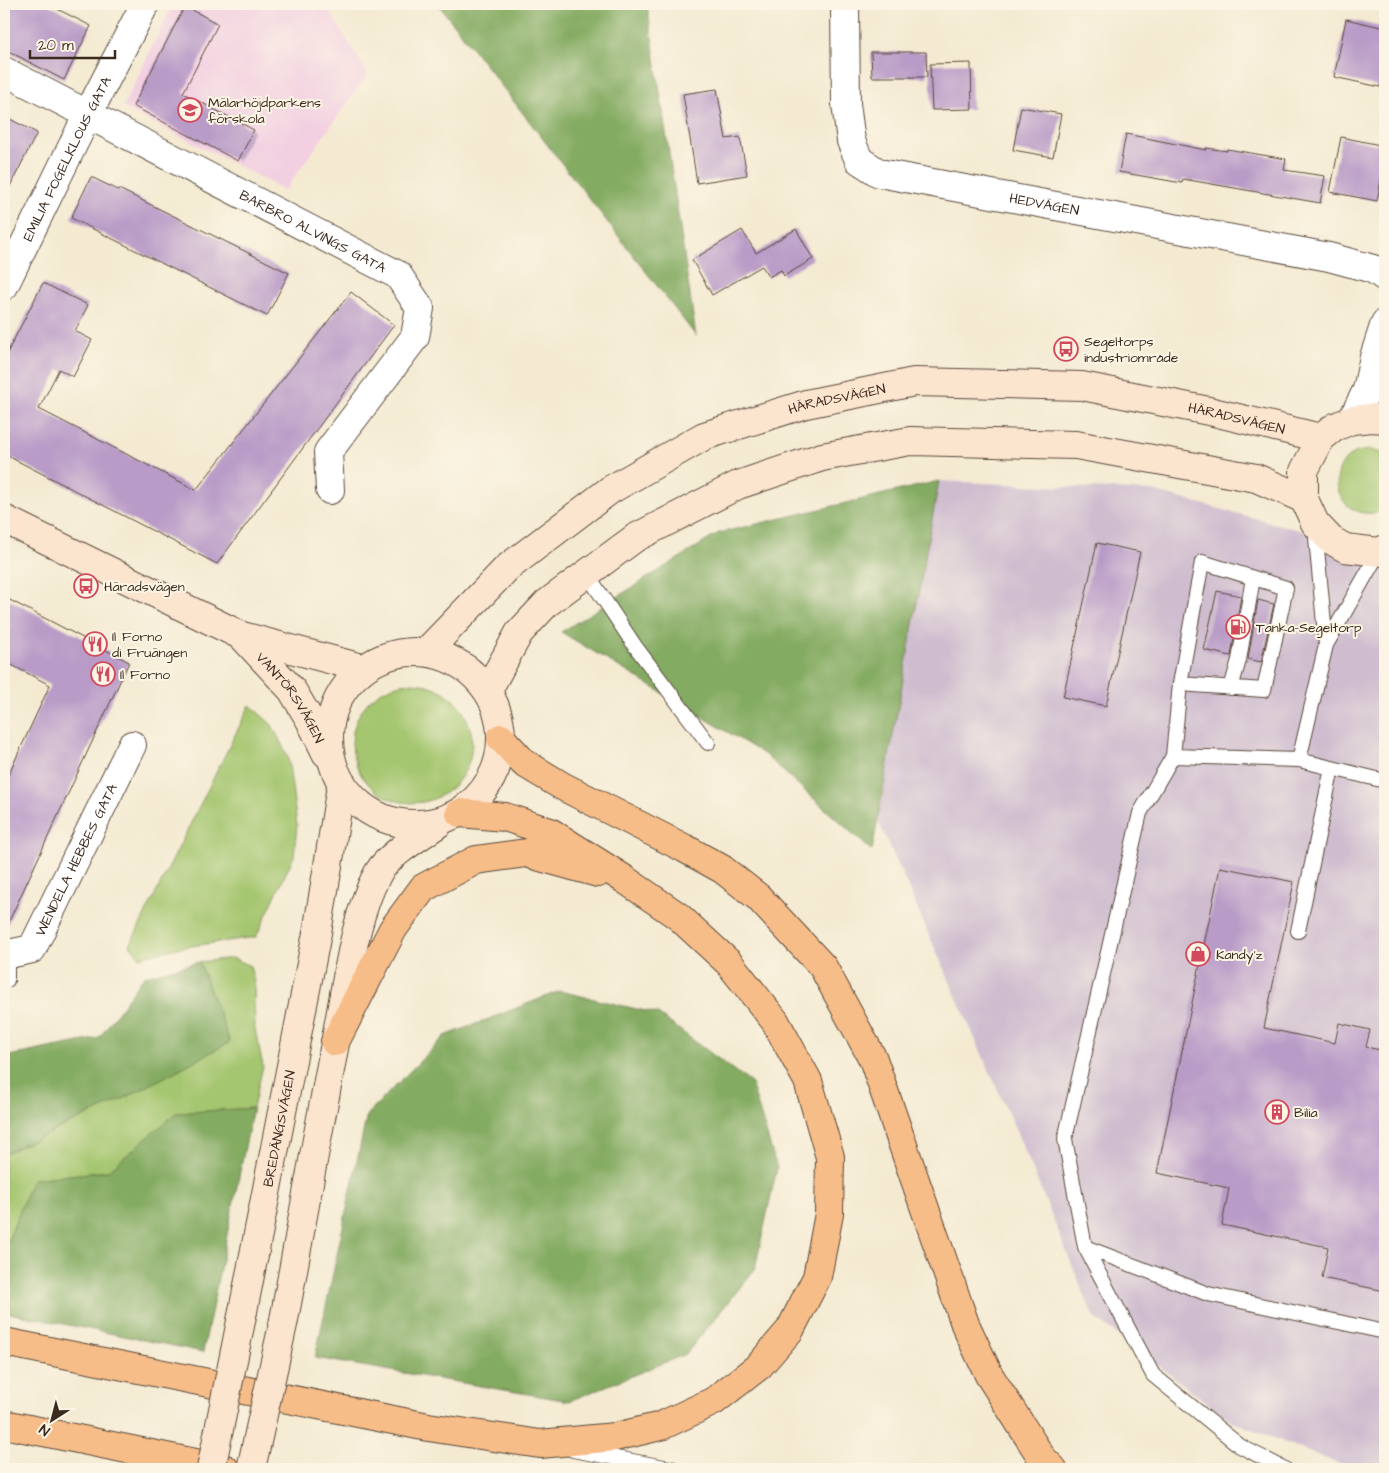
<svg xmlns="http://www.w3.org/2000/svg" width="1389" height="1473" font-family="'Architects Daughter',sans-serif">
	<style>
		.built { fill: #f2cfe1 }
		.industrial { fill: #cfbdcf }
		.green { fill: #a5c66f; stroke: #707846 }
		.forest { fill: #84ab62; stroke: #606a40 }
		.building { fill: #b99bc7 }
		.lines { fill: none; stroke-linecap: round; stroke-linejoin: round }
		.lane-casing { stroke: #574739; stroke-width: 16 }
		.street-casing { stroke: #574739; stroke-width: 30 }
		.secondary-casing { stroke: #574739; stroke-width: 30 }
		.highway-casing { stroke: #574739; stroke-width: 30 }
		.lane { stroke: #fff; stroke-width: 14 }
		.street { stroke: #fff; stroke-width: 28 }
		.secondary { stroke: #fce5cf; stroke-width: 28 }
		.highway { stroke: #f7bd88; stroke-width: 28 }
		.secondary-bridge-casing { stroke: #574739; stroke-width: 30; stroke-linecap: butt }
		.secondary-bridge { stroke: #fce5cf; stroke-width: 28 }
		.labels { text-anchor: middle; stroke-width: 4; stroke-linejoin: round; paint-order: stroke }
		.poi-label { font-size: 14px; fill: #3b2a1e; stroke: #fcf5e5; text-anchor: start }
		.street-label { font-size: 14px; fill: #3b2a1e; stroke: #fcf5e5 }
	</style>
	<rect width="100%" height="100%" fill="#fcf5e5"/>
	<filter id="ink" filterUnits="userSpaceOnUse"><feTurbulence type="fractalNoise" baseFrequency=".02" numOctaves="2"/><feDisplacementMap in="SourceGraphic" scale="10" xChannelSelector="R" yChannelSelector="G"/><feConvolveMatrix kernelMatrix="1 2 1 2 8 2 1 2 1" color-interpolation-filters="sRGB"/></filter>
	<filter id="wash" filterUnits="userSpaceOnUse"><feTurbulence type="fractalNoise" baseFrequency=".0096" numOctaves="4" result="noise"/><feDisplacementMap in="SourceGraphic" scale="20" xChannelSelector="R" yChannelSelector="G"/><feGaussianBlur stdDeviation="1.12" result="paint"/><feColorMatrix in="noise" values="0 0 0 0 0 0 0 0 0 0 0 0 0 0 0 0 0 1.4 0 .05"/><feComposite in="paint" operator="in"/></filter>
	<g filter="url(#wash)">
		<rect width="100%" height="100%" fill="#f4ead2"/>
		<path class="built" d="M 173,4 L 325,4 L 368,74 L 285,190 L 123,107 Z"/>
		<path class="industrial" d="M 939,481 L 1153,491 L 1385,553 L 1385,1469 L 1359,1469 L 1347,1467 L 1231,1421 L 1093,1316 L 1028,1158 L 878,820 Z"/>
		<path class="green" d="M 1372,450 L 1385,454 L 1385,510 C 1340,528 1319,469 1357,452 C 1361,451 1367,450 1372,450 Z
			M352 743a60 60 0 1 1 120 0a60 60 0 1 1-120 0Z
			M 250,705 L 272,725 L 288,757 L 297,825 L 294,856 L 256,937 L 177,948 L 140,957 L 130,945 Z
			M 233,958 L 250,966 L 254,982 L 255,1029 L 263,1066 L 253,1108 L 177,1113 L 108,1171 L 32,1179 L 4,1252 L 4,1154 L 129,1096 L 230,1042 L 199,962 Z"/>
		<path class="forest" d="M 438,4 L 647,4 L 696,336 Z
			M 939,481 L 872,851 L 764,754 L 561,632 L 719,533 Z
			M 199,962 L 230,1042 L 129,1096 L 4,1154 L 4,1057 L 99,1038 L 144,976 Z
			M 560,991 L 658,1014 L 751,1083 L 777,1168 L 755,1269 L 686,1354 L 569,1401 L 315,1358 L 367,1114 L 445,1036 Z
			M 253,1108 L 203,1352 L 4,1312 L 4,1252 L 32,1179 L 108,1171 L 176,1113 Z"/>
		<g id="blocks">
			<path class="building" d="M 4,4 L 47,4 L 91,26 L 64,80 L 4,49 Z
				M 185,6 L 218,24 L 183,93 L 254,130 L 238,161 L 133,106 Z
				M 1346,19 L 1385,28 L 1385,64 L 1380,87 L 1334,77 Z
				M 871,52 L 926,52 L 927,77 L 872,77 Z
				M 971,63 L 972,109 L 932,110 L 930,64 Z
				M 717,89 L 726,139 L 740,137 L 747,175 L 697,183 L 683,94 Z
				M 1021,107 L 1061,114 L 1053,157 L 1013,150 Z
				M 4,116 L 37,133 L 4,198 Z
				M 1126,134 L 1206,150 L 1206,148 L 1227,151 L 1227,149 L 1286,159 L 1284,170 L 1325,176 L 1320,203 L 1183,179 L 1182,183 L 1119,172 Z
				M 1341,137 L 1385,146 L 1385,159 L 1377,201 L 1330,192 Z
				M 91,177 L 118,190 L 119,189 L 289,273 L 267,316 L 71,218 Z
				M 796,229 L 813,259 L 784,276 L 781,270 L 769,277 L 762,266 L 712,295 L 692,260 L 742,230 L 756,253 Z
				M 43,283 L 88,305 L 75,331 L 92,340 L 73,377 L 59,369 L 39,409 L 196,490 L 351,292 L 394,325 L 217,564 L 4,454 L 4,359 Z
				M 1097,543 L 1140,552 L 1106,706 L 1063,697 Z
				M 1217,591 L 1241,596 L 1231,656 L 1204,650 Z
				M 4,597 L 129,662 L 4,932 L 4,784 L 50,685 L 4,661 Z
				M 1258,600 L 1274,604 L 1261,662 L 1248,659 Z
				M 1220,867 L 1294,882 L 1264,1028 L 1335,1043 L 1339,1023 L 1370,1030 L 1366,1047 L 1385,1051 L 1385,1291 L 1322,1278 L 1328,1247 L 1222,1225 L 1229,1188 L 1157,1173 Z"/>
		</g>
	</g>
	<g filter="url(#ink)">
		<use href="#blocks" fill-opacity="0" stroke="#574739" stroke-width="1"/>
		<g class="lines">
			<g class="lane-casing">
				<path id="lane" d="M 1315,527 L 1326,645
					M 587,574 L 635,646 L 708,743
					M 1231,688 L 1239,660 L 1253,578
					M 1173,756 L 1180,684 L 1202,562 L 1286,588 L 1264,690 L 1180,684
					M 1299,760 L 1385,781
					M 1298,931 L 1332,768
					M 4,981 L 7,980 L 7,955
					M 1085,1247 L 1208,1294 L 1385,1332
					M 573,1450 L 675,1469
					M 1285,1469 L 1240,1446 L 1153,1375 L 1085,1247 L 1065,1139 L 1140,813 L 1173,756 L 1299,760 L 1326,645 L 1379,552"/>
			</g>
			<g class="street-casing">
				<g id="street">
					<path id="s1" d="M 845,4 L 846,104 L 851,141 L 859,160 L 879,173 L 1329,257 L 1373,269 L 1385,277"/>
					<path id="s2" d="M 4,71 L 398,275 L 420,308 L 415,337 L 328,452 L 330,490"/>
					<path id="s3" d="M 4,286 L 88,114 L 145,4"/>
					<path d="M 1352,420 L 1367,390 L 1374,357 L 1385,323"/>
					<path id="s4" d="M 4,955 L 32,949 L 132,745"/>
				</g>
			</g>
			<g class="secondary-casing">
				<g id="secondary">
					<path d="M 1385,419 L 1371,418 L 1352,420 L 1335,427 L 1321,438 L 1304,471 L 1304,499 L 1315,523 L 1331,540 L 1345,548 L 1379,552 L 1385,549"/>
					<path d="M 4,519 L 242,636 L 362,668"/>
					<path id="s5" d="M 242,636 L 292,690 L 310,720 L 326,753"/>
					<path id="s6" d="M 427,651 L 507,568 L 610,490 L 704,436 L 806,404 L 914,382 L 1082,386 L 1209,411 L 1321,438"/>
					<circle cx="415" cy="738" r="86"/>
					<path d="M 488,690 L 519,633 L 547,603 L 635,538 L 738,485 L 822,457 L 910,441 L 1076,445 L 1256,478 L 1304,499"/>
					<path id="s7" d="M 243,1311 L 317,933 L 341,786"/>
					<path d="M 284,1320 C 302,1221 320,1121 339,1022 C 348,975 355,915 378,873 C 389,854 421,836 439,823"/>
				</g>
			</g>
			<g class="highway-casing">
				<path id="highway" d="M 501,738 L 524,763 L 562,786 L 684,848 L 722,869 L 758,897 L 823,967 L 873,1059 L 965,1324 L 989,1375 L 1042,1458 L 1053,1469
					M 335,1042 L 393,929 L 423,888 L 476,860 L 526,853 L 598,873
					M 4,1342 L 428,1427 L 540,1444 L 615,1437 L 661,1426 L 714,1401 L 759,1366 L 790,1330 L 817,1277 L 829,1214 L 830,1157 L 808,1081 L 775,1021 L 729,963 L 678,916 L 624,879 L 550,832 L 505,817 L 460,813
					M 4,1424 L 225,1469"/>
			</g>
			<use href="#lane" class="lane"/>
			<use href="#street" class="street"/>
			<use href="#secondary" class="secondary"/>
			<use href="#highway" class="highway"/>
			<g class="secondary-bridge-casing">
				<path id="secondary-bridge" d="M 211,1469 L 243,1311
					M 251,1469 L 284,1320"/>
			</g>
			<use href="#secondary-bridge" class="secondary-bridge"/>
		</g>
	</g>
	<defs>
		<g id="school-ring" transform="scale(1.25)"><circle r="9.5" fill="#fcf5e5" stroke="#d1495b" stroke-width="1.5"/><path d="M0-5L7-2L0 1L-7-2ZM-4 1L0 2.5L4 1V4Q0 6-4 4Z" fill="#d1495b"/></g>
		<g id="bus-ring" transform="scale(1.25)"><circle r="9.5" fill="#fcf5e5" stroke="#d1495b" stroke-width="1.5"/><path d="M-5-6H5V4H4V6H2V4H-2V6H-4V4H-5ZM-3.5-4V0h7V-4ZM-3.5 1.2v1.5H-2V1.2ZM2 1.2v1.5H3.5V1.2Z" fill="#d1495b"/></g>
		<g id="fuel-ring" transform="scale(1.25)"><circle r="9.5" fill="#fcf5e5" stroke="#d1495b" stroke-width="1.5"/><path d="M-5.5-6h7V0h2V4h1.3V-2.5L3-4.5l.8-.8L6-3V5H2.5V1h-1V6h-7ZM-4.2-4.7v3.2H.2V-4.7Z" fill="#d1495b"/></g>
		<g id="restaurant-ring" transform="scale(1.25)"><circle r="9.5" fill="#fcf5e5" stroke="#d1495b" stroke-width="1.5"/><path d="M-5-6h1v4h1v-4h1v4h1v-4h1v5L-1.5 .5V6h-2V.5L-5-1ZM5-6V6H3V1.5H1.5Q1.5-4 5-6Z" fill="#d1495b"/></g>
		<g id="shop-ring" transform="scale(1.25)"><circle r="9.5" fill="#fcf5e5" stroke="#d1495b" stroke-width="1.5"/><path d="M-5-2.5h2.3a2.7 3.5 0 0 1 5.4 0H5L5.5 6h-11ZM-1.5-2.5h3a1.5 2.3 0 0 0-3 0Z" fill="#d1495b"/></g>
		<g id="building-ring" transform="scale(1.25)"><circle r="9.5" fill="#fcf5e5" stroke="#d1495b" stroke-width="1.5"/><path d="M-4-6H4V6H1V3H-1V6H-4ZM-2.5-4.3h1.7v1.8h-1.7ZM.8-4.3h1.7v1.8H.8ZM-2.5-1h1.7V.8h-1.7ZM.8-1h1.7V.8H.8Z" fill="#d1495b"/></g>
	</defs>
	<g fill-rule="evenodd">
		<use href="#school-ring" x="190" y="110"/>
		<use href="#bus-ring" x="1066" y="349"/>
		<use href="#bus-ring" x="86" y="586"/>
		<use href="#fuel-ring" x="1238" y="627"/>
		<use href="#restaurant-ring" x="95" y="644"/>
		<use href="#restaurant-ring" x="103" y="674"/>
		<use href="#shop-ring" x="1198" y="954"/>
		<use href="#building-ring" x="1277" y="1112"/>
	</g>
	<g class="labels">
		<g class="poi-label">
			<text x="208" y="107">Mälarhöjdparkens<tspan x="208" dy="16">förskola</tspan></text>
			<text x="1084" y="346">Segeltorps<tspan x="1084" dy="16">industriområde</tspan></text>
			<text x="104" y="591">Häradsvägen</text>
			<text x="1256" y="632">Tanka-Segeltorp</text>
			<text x="112" y="641">Il Forno<tspan x="112" dy="16">di Fruängen</tspan></text>
			<text x="120" y="679">Il Forno</text>
			<text x="1216" y="959">Kandy'z</text>
			<text x="1294" y="1117">Bilia</text>
		</g>
		<g class="street-label">
			<text dy="5" stroke="none"><textPath href="#s3" startOffset="142">EMILIA FOGELKLOUS GATA</textPath></text>
			<text dy="5" stroke="none"><textPath href="#s1" startOffset="350">HEDVÄGEN</textPath></text>
			<text dy="5" stroke="none"><textPath href="#s2" startOffset="348">BARBRO ALVINGS GATA</textPath></text>
			<text dy="5" stroke="none"><textPath href="#s6" startOffset="491">HÄRADSVÄGEN</textPath></text>
			<text dy="5" stroke="none"><textPath href="#s6" startOffset="896">HÄRADSVÄGEN</textPath></text>
			<text dy="5" stroke="none"><textPath href="#s5" startOffset="79">VANTÖRSVÄGEN</textPath></text>
			<text dy="5" stroke="none"><textPath href="#s4" startOffset="128">WENDELA HEBBES GATA</textPath></text>
			<text dy="5" stroke="none"><textPath href="#s7" startOffset="186">BREDÄNGSVÄGEN</textPath></text>
		</g>
	</g>
	<rect width="1389" height="1473" fill="none" stroke="#fcf5e5" stroke-width="20"/>
	<g transform="translate(52 1420) rotate(216)" stroke="#fcf5e5" stroke-width="4" paint-order="stroke">
	<path d="M0-4L9 19L0 12L-9 19Z" fill="#3b2a1e"/>
	<text y="-8" font-size="14" font-weight="bold" text-anchor="middle" fill="#3b2a1e">N</text>
	</g>
	<path d="M30 50v8h85v-8" fill="none" stroke="#3b2a1e" stroke-width="2.5"/>
	<text x="38" y="50" font-size="15" fill="#3b2a1e" stroke="#fcf5e5" stroke-width="4" paint-order="stroke">20 m</text>
</svg>
